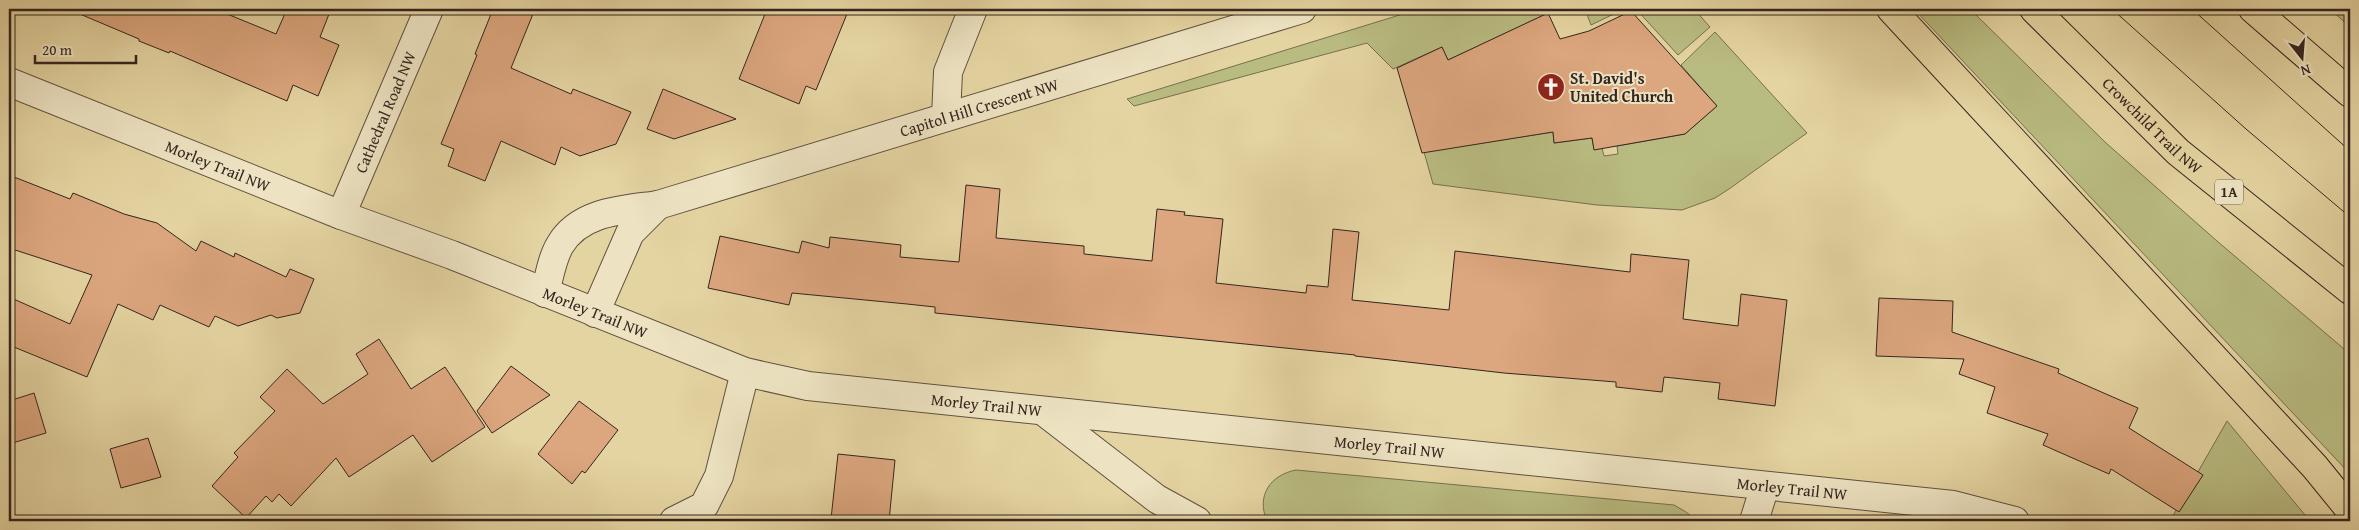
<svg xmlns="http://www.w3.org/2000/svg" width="2359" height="530" font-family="'Gentium Book Plus',serif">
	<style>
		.green { fill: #b9bc81; stroke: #777050 }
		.building { fill: #dca67e; stroke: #352520 }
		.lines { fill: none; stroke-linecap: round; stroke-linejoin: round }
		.minor-casing { stroke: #615140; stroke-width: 30 }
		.tertiary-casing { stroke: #615140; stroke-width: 30 }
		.motorway-casing { stroke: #352520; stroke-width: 30 }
		.minor { stroke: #ede3c2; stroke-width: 28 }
		.tertiary { stroke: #ede3c2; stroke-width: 28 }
		.motorway { stroke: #e4d4a1; stroke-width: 28 }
		.tram { stroke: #352520; stroke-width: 1 }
		.labels { text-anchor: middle; stroke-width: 4; stroke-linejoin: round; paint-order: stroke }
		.shield { fill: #ede3c2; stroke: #6c5e51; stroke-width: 1 }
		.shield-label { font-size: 15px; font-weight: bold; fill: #352520 }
		.poi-label { font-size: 16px; font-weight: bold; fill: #352520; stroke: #ede3c2; text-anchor: start }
		.street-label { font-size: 16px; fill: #352520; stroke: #ede3c2 }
	</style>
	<rect width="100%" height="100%" fill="#e4d4a1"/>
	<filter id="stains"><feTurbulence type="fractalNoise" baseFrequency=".004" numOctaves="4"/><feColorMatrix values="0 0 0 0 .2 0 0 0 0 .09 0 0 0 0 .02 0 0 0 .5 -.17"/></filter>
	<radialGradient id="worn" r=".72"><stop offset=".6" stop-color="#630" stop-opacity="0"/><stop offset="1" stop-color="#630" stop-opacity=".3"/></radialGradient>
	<path class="green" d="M 1419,9 L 1542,9 L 1544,15 L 1448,60 L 1442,47 L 1393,69 L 1367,43 L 1134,106 L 1127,99 Z
		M 1585,9 L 1624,9 L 1591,25 Z
		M 1636,9 L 1694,9 L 1710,27 L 1678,55 Z
		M 1914,9 L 1970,9 L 2106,143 L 2217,241 L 2350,354 L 2350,474 Z
		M 2330,9 L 2350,9 L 2350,27 Z
		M 1715,32 L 1807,133 L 1729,189 L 1715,198 L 1682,210 L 1597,205 L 1433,184 L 1424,152 L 1553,132 L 1554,143 L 1592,138 L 1594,149 L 1602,148 L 1604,156 L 1618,154 L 1617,146 L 1685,134 L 1717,106 L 1681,65 Z
		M 2227,421 L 2310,521 L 2170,521 Z
		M 1296,470 L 1674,505 L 1686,512 L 1697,521 L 1267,521 C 1256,496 1270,475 1296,470 Z"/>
	<path class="building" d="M 68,9 L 215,9 L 276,34 L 287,9 L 331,9 L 320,37 L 339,45 L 318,96 L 293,85 L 287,101 L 170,51 L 169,53 L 139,41 L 139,39 Z
		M 493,9 L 535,9 L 511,68 L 571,94 L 573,89 L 631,112 L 616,144 L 580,156 L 561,147 L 555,165 L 501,141 L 485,181 L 448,166 L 454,149 L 441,144 L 477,55 L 475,54 Z
		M 767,9 L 849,9 L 816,90 L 806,86 L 799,104 L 739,79 Z
		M 1631,11 L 1717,106 L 1685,134 L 1594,150 L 1592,138 L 1554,143 L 1553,132 L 1422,153 L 1397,68 L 1442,47 L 1448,60 L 1548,13 L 1560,39 L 1589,31 Z
		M 663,89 L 736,119 L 674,139 L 647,129 Z
		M 9,175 L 70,199 L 73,193 L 124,214 L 157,223 L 196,251 L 201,241 L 234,257 L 235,253 L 286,277 L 290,269 L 314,279 L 300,313 L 277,318 L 271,315 L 238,326 L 215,316 L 209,327 L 160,305 L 153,320 L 118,304 L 87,377 L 9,345 L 9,297 L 70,324 L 92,275 L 9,248 Z
		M 966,185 L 1000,189 L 996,238 L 1084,246 L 1084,254 L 1152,261 L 1157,209 L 1185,212 L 1184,215 L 1223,219 L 1216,283 L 1306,293 L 1307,285 L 1328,287 L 1333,229 L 1359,232 L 1352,300 L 1449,310 L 1455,251 L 1630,272 L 1631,254 L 1689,260 L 1683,319 L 1738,326 L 1741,294 L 1787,300 L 1775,406 L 1718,399 L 1720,383 L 1664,377 L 1662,392 L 1616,387 L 1616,382 L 1504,373 L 1355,356 L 1355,355 L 935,313 L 935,307 L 907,304 L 792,293 L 789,305 L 708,288 L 720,236 L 799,253 L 802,241 L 829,248 L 830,237 L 901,245 L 900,257 L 959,262 Z
		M 1879,298 L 1953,301 L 1952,332 L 2059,369 L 2058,373 L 2138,408 L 2129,428 L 2203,475 L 2179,512 L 2111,469 L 2109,474 L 2043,445 L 2048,434 L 1987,413 L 1995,387 L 1959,374 L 1964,359 L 1876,356 Z
		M 379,339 L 411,389 L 445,367 L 485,427 L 432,462 L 413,435 L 349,477 L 336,458 L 291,506 L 279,494 L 272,502 L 266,496 L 246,518 L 212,486 L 238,457 L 234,453 L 275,411 L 260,397 L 287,369 L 323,404 L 368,374 L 356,354 Z
		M 511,366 L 550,395 L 492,433 L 477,411 Z
		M 34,393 L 46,433 L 9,444 L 9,401 Z
		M 579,401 L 618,430 L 585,473 L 582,471 L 572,484 L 538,454 Z
		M 148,438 L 161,477 L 121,488 L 110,449 Z
		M 838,454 L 895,460 L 889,521 L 831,519 Z"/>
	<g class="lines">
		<g class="minor-casing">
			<g id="minor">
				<path d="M 946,117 L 948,72 L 973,9"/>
				<path id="s1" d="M 341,215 L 429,9"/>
				<path id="s2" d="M 545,293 C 549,278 552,258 560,245 C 580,211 623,210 658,205 L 1302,9"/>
				<path d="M 595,313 L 630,233 L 658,205"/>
				<path d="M 1043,411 L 1157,499 L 1197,521"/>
				<path d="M 674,521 L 704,506 L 719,476 L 745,372"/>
				<path d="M 1754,521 L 1765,486"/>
			</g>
		</g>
		<g class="tertiary-casing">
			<g id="tertiary">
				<path id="s3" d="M 9,82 L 341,215 L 452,255 L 745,372 L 808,386 L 1953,505 L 2015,521"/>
			</g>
		</g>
		<g class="motorway-casing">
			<g id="motorway">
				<path d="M 1891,9 L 2315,467 L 2350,510"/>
				<path id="s4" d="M 2034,9 L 2178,152 L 2350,290"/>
				<path d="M 2253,9 L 2350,93"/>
			</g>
		</g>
		<use href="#minor" class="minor"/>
		<use href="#tertiary" class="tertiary"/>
		<use href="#motorway" class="motorway"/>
		<path class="tram" d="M 2112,9 L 2246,129 L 2350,217
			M 2192,9 L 2350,151"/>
	</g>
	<defs>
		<g id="church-disc" transform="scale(1.4375)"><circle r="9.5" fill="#8f2418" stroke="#ede3c2"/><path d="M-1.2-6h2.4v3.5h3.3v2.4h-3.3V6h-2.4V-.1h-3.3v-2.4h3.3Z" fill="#fff"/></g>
	</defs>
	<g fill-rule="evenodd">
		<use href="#church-disc" x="1551" y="87"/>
	</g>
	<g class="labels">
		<rect class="shield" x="2215" y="179.5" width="28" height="25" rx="4"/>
		<g class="shield-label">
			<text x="2229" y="197">1A</text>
		</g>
		<g class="poi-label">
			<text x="1570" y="84">St. David's<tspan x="1570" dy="18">United Church</tspan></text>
		</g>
		<g class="street-label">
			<text dy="6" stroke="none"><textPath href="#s2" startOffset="496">Capitol Hill Crescent NW</textPath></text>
			<text dy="6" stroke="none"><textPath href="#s1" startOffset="112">Cathedral Road NW</textPath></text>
			<text dy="6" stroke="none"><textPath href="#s4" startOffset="166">Crowchild Trail NW</textPath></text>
			<text dy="6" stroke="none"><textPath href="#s3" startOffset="225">Morley Trail NW</textPath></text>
			<text dy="6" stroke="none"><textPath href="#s3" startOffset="630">Morley Trail NW</textPath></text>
			<text dy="6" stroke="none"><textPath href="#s3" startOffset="1035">Morley Trail NW</textPath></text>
			<text dy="6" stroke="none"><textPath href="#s3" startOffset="1440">Morley Trail NW</textPath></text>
			<text dy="6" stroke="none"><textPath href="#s3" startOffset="1845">Morley Trail NW</textPath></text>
		</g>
	</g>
	<rect width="2359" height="530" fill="none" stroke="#e4d4a1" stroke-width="30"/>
	<rect x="10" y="10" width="2339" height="510" fill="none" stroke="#352520" stroke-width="2.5"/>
	<rect x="15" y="15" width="2329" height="500" fill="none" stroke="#352520"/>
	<g transform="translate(2302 58) rotate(163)" stroke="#ede3c2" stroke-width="4" paint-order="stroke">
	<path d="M0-4L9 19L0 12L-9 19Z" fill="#352520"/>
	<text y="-8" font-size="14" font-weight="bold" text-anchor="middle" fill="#352520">N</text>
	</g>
	<path d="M35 55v8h101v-8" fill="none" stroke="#352520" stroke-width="2.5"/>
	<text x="42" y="55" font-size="15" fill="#352520" stroke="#ede3c2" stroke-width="4" paint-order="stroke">20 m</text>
	<rect width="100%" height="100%" filter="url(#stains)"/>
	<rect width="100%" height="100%" fill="url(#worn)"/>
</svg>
